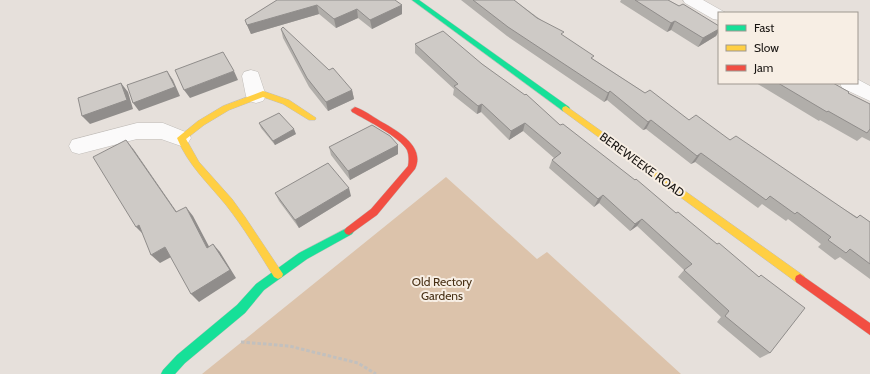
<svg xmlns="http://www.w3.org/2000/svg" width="870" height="374" font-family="Cabin,sans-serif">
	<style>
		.green { fill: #dcc3ab }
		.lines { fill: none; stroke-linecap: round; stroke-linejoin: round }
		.street-casing { stroke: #c1bdb9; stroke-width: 1 }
		.fast-casing { stroke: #c1bdb9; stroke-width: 1 }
		.slow-casing { stroke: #c1bdb9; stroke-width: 1 }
		.jam-casing { stroke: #c1bdb9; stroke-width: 1 }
		.path { stroke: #c2c0be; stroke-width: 3; stroke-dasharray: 3.5 2; stroke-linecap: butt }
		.street { fill: #fbfafa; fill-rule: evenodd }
		.fast { fill: #16e098; fill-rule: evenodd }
		.slow { fill: #ffcf43; fill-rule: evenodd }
		.jam { fill: #f24e42; fill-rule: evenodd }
		.wall { fill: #b1aeaa }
		.shaded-wall { fill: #908d8b }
		.building { fill: #cecac6; stroke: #908d8b }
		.labels { text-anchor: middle; stroke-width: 4; stroke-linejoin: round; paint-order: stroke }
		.street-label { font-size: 12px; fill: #191512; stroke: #f7eee4 }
		.park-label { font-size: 12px; fill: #472f14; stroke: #f7eee4 }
	</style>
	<rect width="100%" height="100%" fill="#e6e0db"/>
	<path class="green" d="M 446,177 L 537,259 L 547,252 L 681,374 L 202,374 Z"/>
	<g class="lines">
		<g class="street-casing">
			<path id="street" d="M 683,0 L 703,0 L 726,13 L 719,13 L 719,20 L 713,19 L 685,3 Z
				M 251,70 L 258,72 L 266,96 L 263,101 L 256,103 L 249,101 L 246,96 L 242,76 L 244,72 Z
				M 857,79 L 870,86 L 870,101 L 842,88 L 840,83 L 857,83 Z
				M 137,123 L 163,123 L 188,133 L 191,138 L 188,143 L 181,146 L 161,139 L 137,139 L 79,154 L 72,152 L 69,146 L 72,140 Z"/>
		</g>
		<g class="fast-casing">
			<path id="fast" d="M 412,0 L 419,0 L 569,107 L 570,109 L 569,111 L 563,111 Z
				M 349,227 L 352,228 L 354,231 L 352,234 L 307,259 L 264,290 L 245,313 L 185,363 L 175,374 L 161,374 L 163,370 L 177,355 L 237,305 L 256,284 L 299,253 Z"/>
		</g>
		<g class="slow-casing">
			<path id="slow" d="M 263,91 L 289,100 L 316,118 L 315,120 L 309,120 L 283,104 L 263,97 L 229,110 L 204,125 L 186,139 L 199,162 L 232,199 L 245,217 L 283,274 L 282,277 L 278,279 L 274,277 C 259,253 244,228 226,205 C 208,183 188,165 177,138 L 198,121 L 223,106 Z
				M 566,106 L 804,276 L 805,279 L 804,282 L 800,284 L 796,282 L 563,111 L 562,109 L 563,107 Z"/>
		</g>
		<g class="jam-casing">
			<path id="jam" d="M 355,107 C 364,110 372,116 380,121 C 396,130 426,146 415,169 L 377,215 L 349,235 L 346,234 L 344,231 L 346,228 L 371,209 L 408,166 C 409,161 409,155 407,150 C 400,137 366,120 352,112 L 351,110 Z
				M 800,274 L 870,323 L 870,335 L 796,282 L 795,279 L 796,276 Z"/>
		</g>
		<path class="path" d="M 241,342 L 289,346 L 358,363 L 376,374"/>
		<use href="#street" class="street"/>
		<use href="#fast" class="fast"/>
		<use href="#slow" class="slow"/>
		<use href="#jam" class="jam"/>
	</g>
	<path class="wall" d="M 277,0 L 402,5 L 402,14 L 372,29 L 358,18 L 336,28 L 319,14 L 251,34 L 245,20 Z
		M 461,0 L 514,0 L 563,36 L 593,59 L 645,93 L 689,120 L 730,140 L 857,217 L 860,215 L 870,222 L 870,279 L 840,257 L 835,260 L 818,247 L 821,244 L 788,219 L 786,221 L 762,204 L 758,208 L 695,162 L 691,164 L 646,129 L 643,130 L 607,100 L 604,102 L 507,36 Z
		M 621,0 L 668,0 L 719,26 L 719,31 L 716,36 L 698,47 L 671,30 L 667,32 L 620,2 Z
		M 281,29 L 352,90 L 354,99 L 328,111 L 309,87 L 283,38 Z
		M 415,44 L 482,64 L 560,125 L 759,277 L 761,275 L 770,353 L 760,358 L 717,322 L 721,317 L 678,277 L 684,270 L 637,226 L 630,231 L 599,203 L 594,207 L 549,168 L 552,160 L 554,158 L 523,131 L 509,140 L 481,112 L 477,114 L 453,95 L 454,89 L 415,53 Z
		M 756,83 L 833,83 L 848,93 L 870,104 L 870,141 L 862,137 L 857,141 L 820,120 L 819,121 Z
		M 259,123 L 296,134 L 275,145 L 261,128 Z
		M 398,145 L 398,154 L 350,180 L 331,155 L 329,147 Z
		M 275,193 L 351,196 L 299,228 L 279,201 Z"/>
	<path class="shaded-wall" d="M 317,5 L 319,14 L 251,34 L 247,25 Z
		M 402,5 L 402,14 L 372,29 L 370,20 Z
		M 357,9 L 358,18 L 336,28 L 334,19 Z
		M 675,21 L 671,30 L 667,32 L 671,23 Z
		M 719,29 L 719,31 L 716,36 L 698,47 L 703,38 Z
		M 167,71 L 173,80 L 180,96 L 139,111 L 133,103 Z
		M 234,71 L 238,80 L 190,98 L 184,90 Z
		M 121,83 L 128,92 L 133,109 L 90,124 L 82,116 Z
		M 352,90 L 354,99 L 328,111 L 326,102 Z
		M 610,91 L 607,100 L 604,102 L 608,93 Z
		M 482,104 L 481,112 L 477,114 L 478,106 Z
		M 651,120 L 646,129 L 643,130 L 648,122 Z
		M 525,123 L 523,131 L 509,140 L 511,131 Z
		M 294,129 L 296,134 L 275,145 L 273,141 Z
		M 126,140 L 134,150 L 183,221 L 176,212 Z
		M 398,145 L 398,154 L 350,180 L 348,171 Z
		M 701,153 L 695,162 L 691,164 L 697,156 Z
		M 349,188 L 351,196 L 299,228 L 295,220 Z
		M 603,195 L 599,203 L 594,207 L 598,199 Z
		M 186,207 L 193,216 L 214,256 L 207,248 Z
		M 642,219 L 637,226 L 630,231 L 635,224 Z
		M 139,225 L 145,236 L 136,227 Z
		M 213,244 L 220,252 L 236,278 L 199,302 L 191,294 Z
		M 165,247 L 173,256 L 160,263 L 151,255 Z"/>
	<path class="building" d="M 277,0 L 395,0 L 402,5 L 370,20 L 357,9 L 334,19 L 317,5 L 247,25 L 245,20 Z
		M 473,0 L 514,0 L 537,18 L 564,32 L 561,34 L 594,56 L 591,58 L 645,93 L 650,90 L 689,120 L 696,115 L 730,140 L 736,136 L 857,218 L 860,215 L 870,222 L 870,264 L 850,249 L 846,253 L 828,240 L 831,237 L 797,212 L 795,214 L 770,196 L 766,200 L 701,153 L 697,156 L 651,120 L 648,122 L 610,91 L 608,93 L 508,27 Z
		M 635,0 L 668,0 L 679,6 L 683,4 L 719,26 L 719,29 L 703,38 L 675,21 L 671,23 Z
		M 283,27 L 329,70 L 333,68 L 352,90 L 326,102 L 307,78 L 281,29 Z
		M 443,31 L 482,64 L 525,95 L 526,94 L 560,125 L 563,124 L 635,180 L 636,179 L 676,213 L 678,212 L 717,244 L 719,243 L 759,277 L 761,275 L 805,308 L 770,353 L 725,316 L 729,311 L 684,270 L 692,264 L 642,219 L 635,224 L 603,195 L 598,199 L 552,160 L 561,153 L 525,123 L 511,131 L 482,104 L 478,106 L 454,86 L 458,84 L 415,44 Z
		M 223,52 L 234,71 L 184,90 L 175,70 Z
		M 167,71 L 175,87 L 133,103 L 127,85 Z
		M 121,83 L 127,100 L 82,116 L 78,98 Z
		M 778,83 L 833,83 L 849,92 L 848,93 L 870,104 L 870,129 L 867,133 L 828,111 L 827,112 Z
		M 279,113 L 294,129 L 273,141 L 259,123 Z
		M 372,125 L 390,136 L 398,145 L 348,171 L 329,147 Z
		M 126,140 L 176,212 L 186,207 L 207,248 L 213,244 L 230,270 L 191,294 L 165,247 L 151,255 L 139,225 L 136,227 L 93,157 Z
		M 328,163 L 349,188 L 295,220 L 275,193 Z"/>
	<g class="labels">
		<g class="street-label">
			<text transform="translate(642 165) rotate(36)" y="4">BEREWEEKE ROAD</text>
		</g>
		<g class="park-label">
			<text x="442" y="286">Old Rectory<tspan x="442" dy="14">Gardens</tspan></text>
		</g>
	</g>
	<rect x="718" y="12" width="140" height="72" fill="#f7eee4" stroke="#9e9790"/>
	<rect x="726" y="25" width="20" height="6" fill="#16e098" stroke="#9e9790"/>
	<text x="754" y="32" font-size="12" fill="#191512">Fast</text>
	<rect x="726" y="45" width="20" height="6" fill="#ffcf43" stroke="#9e9790"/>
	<text x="754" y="52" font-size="12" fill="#191512">Slow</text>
	<rect x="726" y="65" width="20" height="6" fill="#f24e42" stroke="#9e9790"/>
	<text x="754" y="72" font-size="12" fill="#191512">Jam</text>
</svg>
